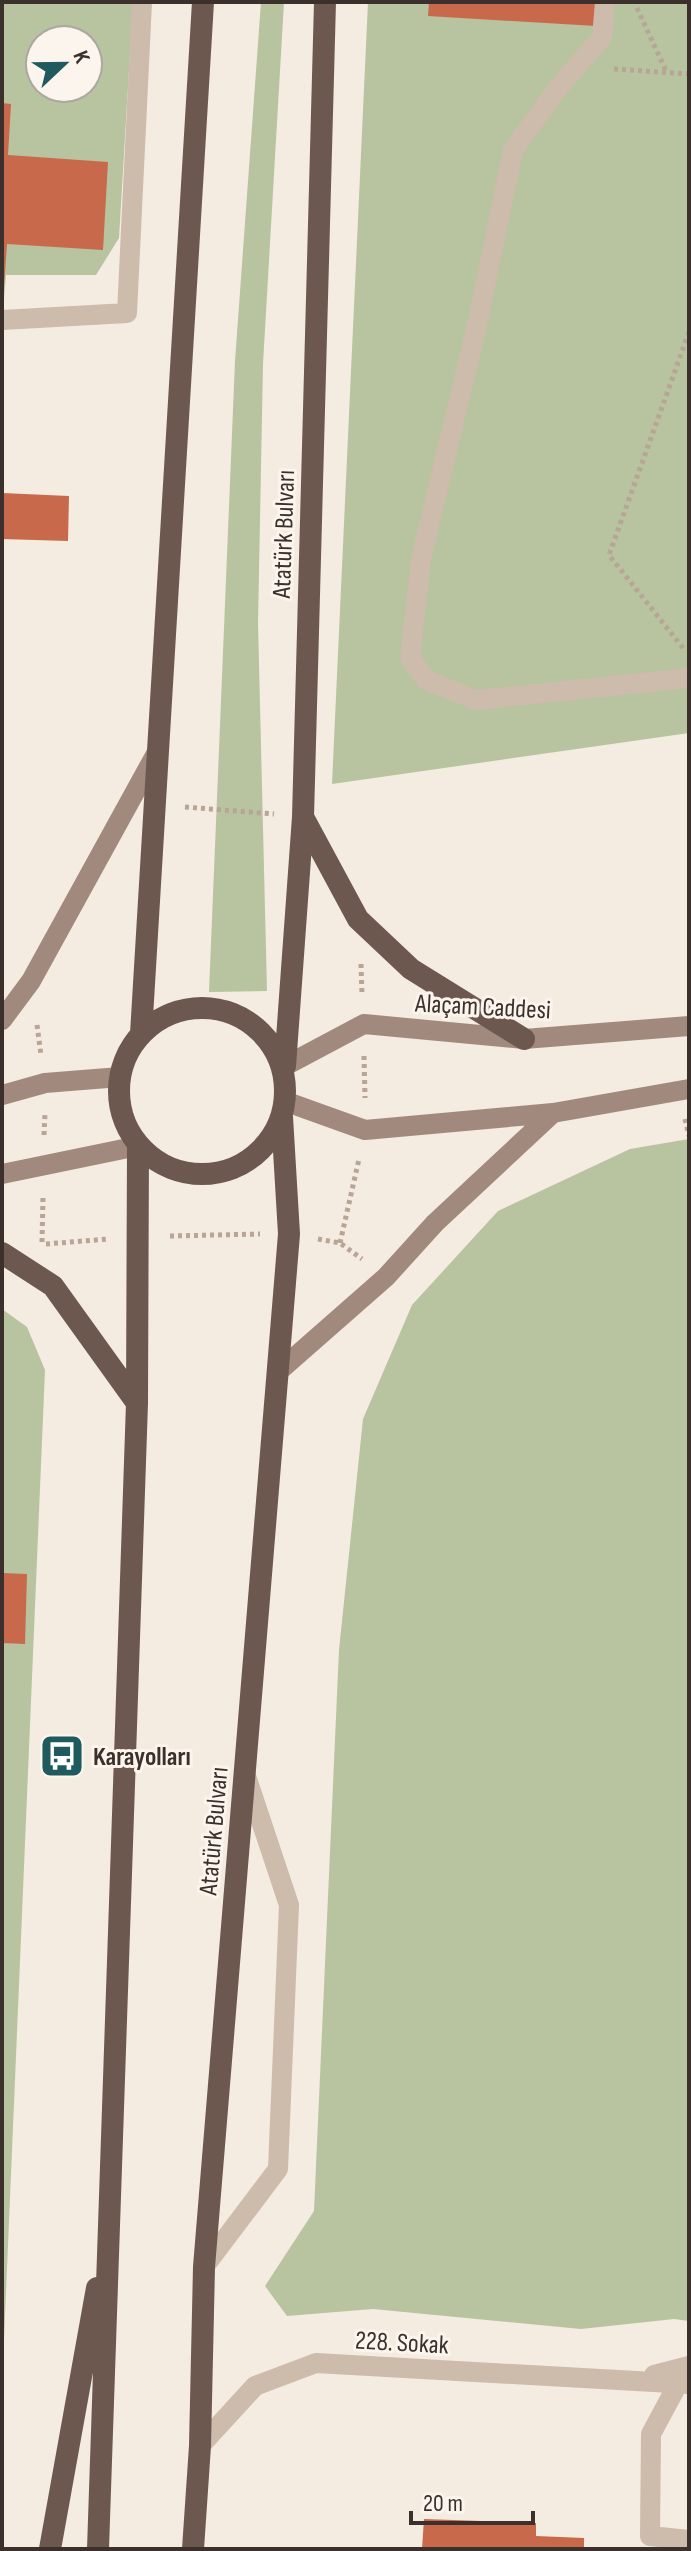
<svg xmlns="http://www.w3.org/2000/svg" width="691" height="2551" font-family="'Sofia Sans Condensed',sans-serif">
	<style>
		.green { fill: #b8c4a0; fill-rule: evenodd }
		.building { fill: #c8694b }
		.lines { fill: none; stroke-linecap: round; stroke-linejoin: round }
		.path { stroke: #b9a596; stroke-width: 5; stroke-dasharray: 4 4; stroke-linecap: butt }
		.service { stroke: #cdbbac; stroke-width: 20 }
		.minor { stroke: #cdbbac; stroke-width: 20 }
		.secondary { stroke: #a18a7d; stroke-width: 20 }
		.trunk { stroke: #6c584f; stroke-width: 22 }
		.labels { text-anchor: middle; stroke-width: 6; stroke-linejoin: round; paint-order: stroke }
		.street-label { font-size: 26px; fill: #3b302b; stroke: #fbf5ee }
		.poi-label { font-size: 26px; font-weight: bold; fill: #3b302b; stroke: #fbf5ee; text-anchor: start }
	</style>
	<rect width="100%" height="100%" fill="#f4ebe1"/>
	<path class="green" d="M 2,2 L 133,2 L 119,238 L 96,275 L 6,275 L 4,299 ZM 40,40 L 88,40 L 88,88 L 40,88 Z
		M 261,2 L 284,2 L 263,364 L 258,623 L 267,991 L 209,992 L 235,361 Z
		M 368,2 L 689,2 L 689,733 L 332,784 Z
		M 689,1139 L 689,2321 L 674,2319 L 581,2329 L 373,2309 L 287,2316 L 265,2286 L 314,2211 L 339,1650 L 363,1419 L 412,1305 L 498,1211 L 630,1149 Z
		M 2,1309 L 27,1327 L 45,1370 L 2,2387 Z"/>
	<path class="building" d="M 429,2 L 597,2 L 596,26 L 428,16 Z
		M 2,103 L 11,104 L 8,155 L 108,162 L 103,250 L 7,244 L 4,287 Z
		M 2,493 L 69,496 L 68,541 L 2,539 Z
		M 2,1573 L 27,1574 L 25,1644 L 2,1643 Z
		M 424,2519 L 536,2523 L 536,2536 L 584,2538 L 584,2549 L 422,2549 Z"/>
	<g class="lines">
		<path class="path" d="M 637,8 L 667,73
			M 614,69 L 689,74
			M 683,648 L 609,555 L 689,332
			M 185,807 L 274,814
			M 361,964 L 362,994
			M 37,1025 L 41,1055
			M 364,1056 L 365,1098
			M 685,1119 L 689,1136
			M 44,1135 L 45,1113
			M 170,1236 L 260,1234
			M 318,1239 L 340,1243 L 362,1259
			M 42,1242 L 43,1197
			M 340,1243 L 359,1159
			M 46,1244 L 108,1239"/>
		<path class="service" d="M 2,320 L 127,313 L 142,2"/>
		<path class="minor" d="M 605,2 L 602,37 L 558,88 L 513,150 L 477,325 L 421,559 L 410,658 L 426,680 L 476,700 L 689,678
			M 204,2267 L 278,2169 L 289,1905 L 246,1776
			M 654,2375 L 689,2366
			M 679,2382 L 651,2434 L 650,2536 L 689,2540
			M 200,2446 L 255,2386 L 316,2363 L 689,2384"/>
		<path class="secondary" d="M 2,1020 L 31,981 L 157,752
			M 285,1066 L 364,1024 L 524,1039 L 689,1026
			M 2,1095 L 45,1083 L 120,1077
			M 287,1102 L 365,1130 L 553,1113 L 689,1089
			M 2,1174 L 138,1146
			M 279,1371 L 386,1277 L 435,1223 L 553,1113"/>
		<path class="trunk" d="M 303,817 L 358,919 L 411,969 L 524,1039
			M119 1091a83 83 0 1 1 166 0a83 83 0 1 1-166 0Z
			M 141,1034 L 203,2
			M 285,1066 L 303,817 L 325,2
			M 2,1253 L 53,1286 L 137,1403
			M 50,2549 L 97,2288
			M 98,2549 L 137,1403 L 138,1146
			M 193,2549 L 200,2446 L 204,2267 L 289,1234 L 282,1117"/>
	</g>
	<defs>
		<g id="bus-square" transform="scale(2.3)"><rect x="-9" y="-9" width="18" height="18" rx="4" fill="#1f5a5e" stroke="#fbf5ee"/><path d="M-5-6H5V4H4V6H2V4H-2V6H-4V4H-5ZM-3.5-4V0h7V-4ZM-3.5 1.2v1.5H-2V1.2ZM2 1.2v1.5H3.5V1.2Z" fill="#fff"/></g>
	</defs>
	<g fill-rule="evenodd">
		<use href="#bus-square" x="62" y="1756"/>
	</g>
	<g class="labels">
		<g class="street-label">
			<text transform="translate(283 534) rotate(-88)" y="9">Atatürk Bulvarı</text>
			<text transform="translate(483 1006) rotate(3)" y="9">Alaçam Caddesi</text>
			<text transform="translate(213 1831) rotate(-85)" y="9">Atatürk Bulvarı</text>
			<text transform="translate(402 2342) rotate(3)" y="9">228. Sokak</text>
		</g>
		<g class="poi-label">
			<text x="93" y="1765">Karayolları</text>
		</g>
	</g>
	<rect width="691" height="2551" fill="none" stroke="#3b302b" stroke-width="8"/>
	<g transform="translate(64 64) rotate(68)"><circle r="38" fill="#fbf5ee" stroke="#aea6a0" stroke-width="2"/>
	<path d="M0-6L14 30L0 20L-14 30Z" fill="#1f5a5e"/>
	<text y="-12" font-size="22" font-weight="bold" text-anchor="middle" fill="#3b302b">K</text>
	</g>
	<path d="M411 2511v12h122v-12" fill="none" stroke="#3b302b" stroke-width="4"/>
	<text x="423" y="2511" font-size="24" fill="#3b302b" stroke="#fbf5ee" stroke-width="6" paint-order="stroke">20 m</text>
</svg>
